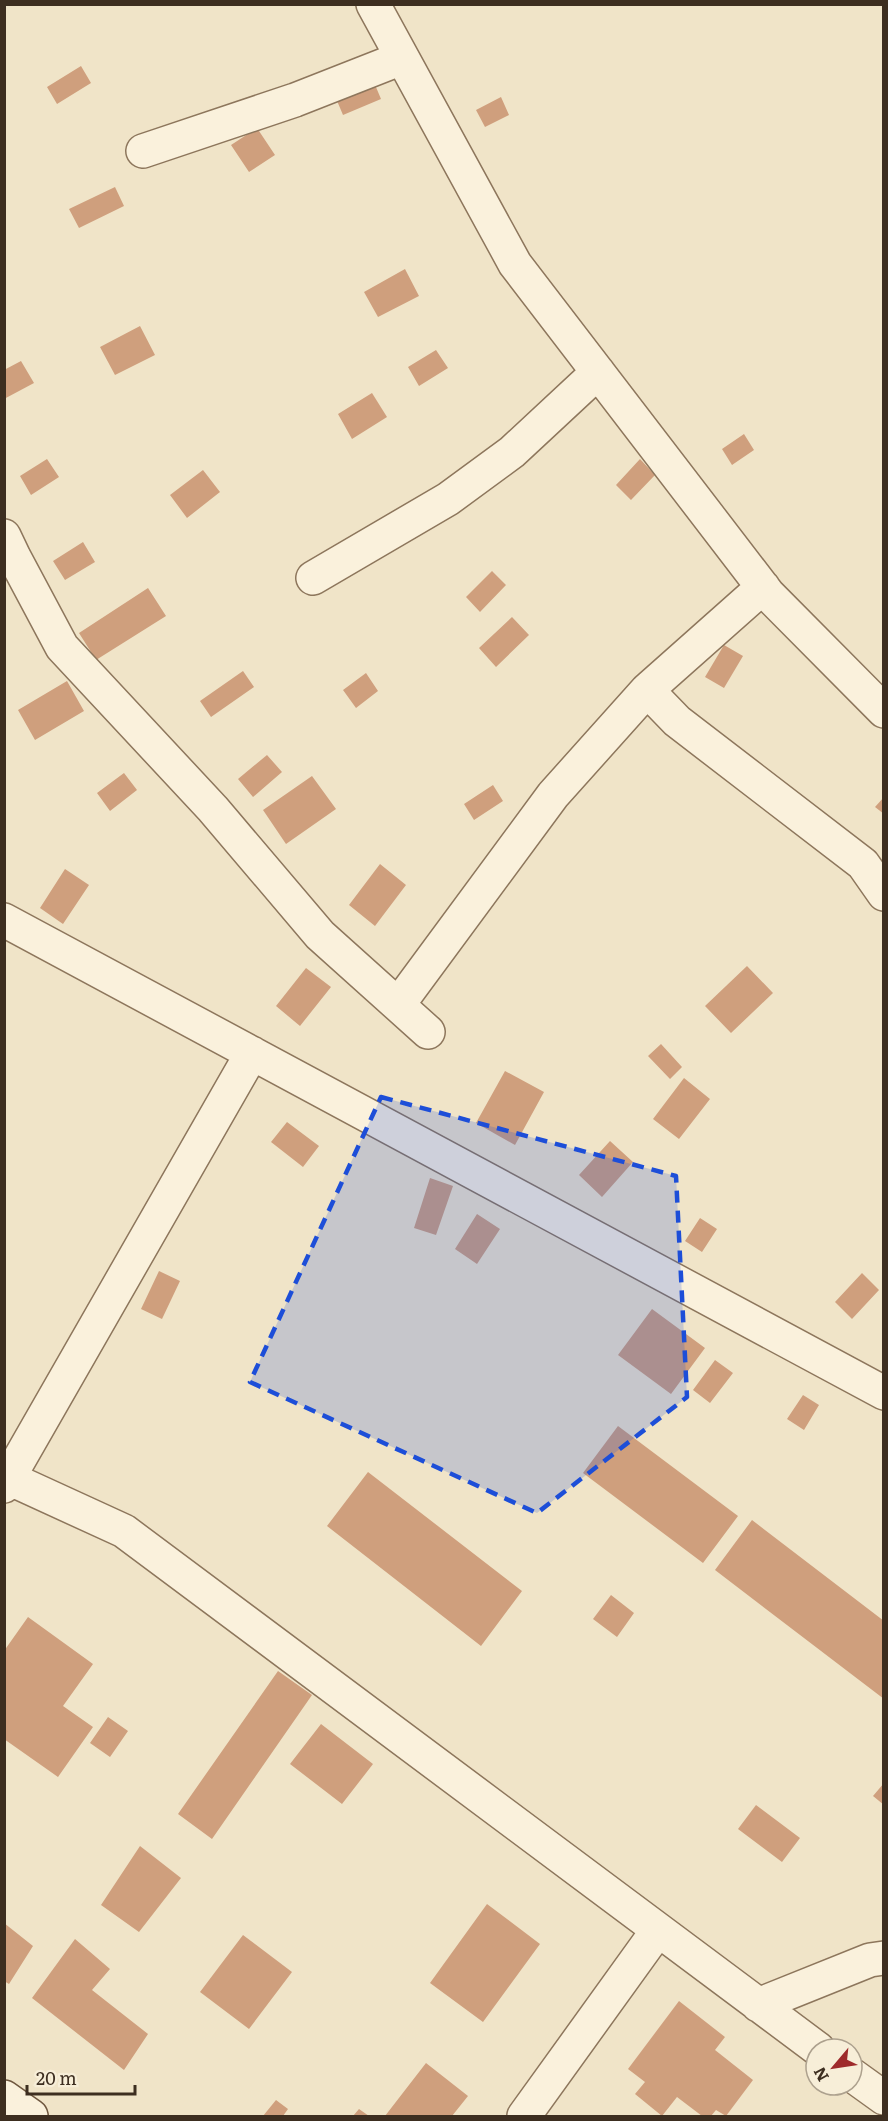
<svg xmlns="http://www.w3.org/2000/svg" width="888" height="2121" font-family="Literata,serif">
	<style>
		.building { fill: #cf9f7d }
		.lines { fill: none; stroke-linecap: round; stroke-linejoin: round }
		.minor-casing { stroke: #8d765c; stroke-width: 36 }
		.secondary-casing { stroke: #6f573f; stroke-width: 36 }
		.minor { stroke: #faf1dc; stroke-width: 33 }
		.secondary { stroke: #faf1dc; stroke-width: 33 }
		.marked { fill: #1d4ed8; fill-opacity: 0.2; stroke: #1d4ed8; stroke-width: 4.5; stroke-dasharray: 12 8; stroke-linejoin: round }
	</style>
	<rect width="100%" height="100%" fill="#f0e4c8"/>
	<path class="building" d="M 81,66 L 91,83 L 57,104 L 47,87 Z
		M 373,80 L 381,99 L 343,115 L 335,96 Z
		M 501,97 L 509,115 L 485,127 L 476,110 Z
		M 257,128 L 275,155 L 249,172 L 231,145 Z
		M 115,187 L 124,206 L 79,228 L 69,209 Z
		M 405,269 L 419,296 L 378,317 L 364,292 Z
		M 140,326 L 155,355 L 115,375 L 100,347 Z
		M 436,350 L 448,368 L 419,386 L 408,367 Z
		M 21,361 L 34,383 L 4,399 L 4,370 Z
		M 372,393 L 387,417 L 352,439 L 338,414 Z
		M 744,434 L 754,450 L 732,465 L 722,449 Z
		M 47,459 L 59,477 L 31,495 L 20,476 Z
		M 640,459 L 655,475 L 631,500 L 616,485 Z
		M 203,470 L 220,492 L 187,518 L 170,495 Z
		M 83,542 L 95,562 L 65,580 L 53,561 Z
		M 492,571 L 506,585 L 480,612 L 466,597 Z
		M 148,588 L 166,616 L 96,660 L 79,633 Z
		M 512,617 L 529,635 L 496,667 L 479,648 Z
		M 724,645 L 743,656 L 724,688 L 705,677 Z
		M 243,671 L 254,687 L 211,717 L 200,701 Z
		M 366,673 L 378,691 L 356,708 L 343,690 Z
		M 67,681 L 84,711 L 35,740 L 18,710 Z
		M 267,755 L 282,772 L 253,797 L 238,779 Z
		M 124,773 L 137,790 L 110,811 L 97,793 Z
		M 312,776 L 336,809 L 286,844 L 263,810 Z
		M 493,785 L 503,801 L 474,820 L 464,804 Z
		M 884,797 L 884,814 L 875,807 Z
		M 380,864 L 406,885 L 375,926 L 349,905 Z
		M 65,869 L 89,885 L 63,924 L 40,908 Z
		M 747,966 L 773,993 L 731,1033 L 705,1006 Z
		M 306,968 L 331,987 L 300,1026 L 276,1006 Z
		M 661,1044 L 682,1067 L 670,1079 L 648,1056 Z
		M 505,1071 L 544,1092 L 515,1145 L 476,1123 Z
		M 684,1078 L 710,1099 L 679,1139 L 653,1119 Z
		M 287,1122 L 319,1146 L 303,1167 L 271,1142 Z
		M 610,1141 L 633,1162 L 602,1197 L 579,1175 Z
		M 430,1178 L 453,1186 L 436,1235 L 414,1228 Z
		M 477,1214 L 500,1229 L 477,1264 L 455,1249 Z
		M 700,1218 L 717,1229 L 702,1252 L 685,1241 Z
		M 159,1271 L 180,1281 L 162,1319 L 141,1309 Z
		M 862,1273 L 879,1290 L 852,1319 L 835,1302 Z
		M 652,1309 L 705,1348 L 671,1394 L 618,1355 Z
		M 715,1360 L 733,1373 L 710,1403 L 693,1390 Z
		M 803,1395 L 819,1405 L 804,1430 L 787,1419 Z
		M 618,1426 L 738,1516 L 703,1563 L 583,1473 Z
		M 368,1472 L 522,1591 L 481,1646 L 327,1526 Z
		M 752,1520 L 884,1621 L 884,1699 L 715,1570 Z
		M 611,1595 L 634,1613 L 617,1637 L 593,1619 Z
		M 28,1617 L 93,1664 L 63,1706 L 93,1727 L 58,1777 L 4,1739 L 4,1651 Z
		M 278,1671 L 312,1695 L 212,1839 L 178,1814 Z
		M 108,1717 L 128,1731 L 110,1757 L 90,1743 Z
		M 321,1724 L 373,1764 L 342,1804 L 290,1764 Z
		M 884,1783 L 884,1805 L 873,1796 Z
		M 756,1805 L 800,1838 L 782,1862 L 738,1829 Z
		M 140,1846 L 181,1878 L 139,1932 L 101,1905 Z
		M 487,1904 L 540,1944 L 483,2022 L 430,1983 Z
		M 4,1923 L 33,1946 L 9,1984 L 4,1981 Z
		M 243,1935 L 292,1972 L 249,2029 L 200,1992 Z
		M 75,1939 L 110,1969 L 92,1990 L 148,2034 L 124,2070 L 32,1998 Z
		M 679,2001 L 725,2037 L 715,2050 L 753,2080 L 726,2116 L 716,2110 L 711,2116 L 702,2116 L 677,2097 L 662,2116 L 635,2094 L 645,2082 L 628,2069 Z
		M 426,2063 L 468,2096 L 452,2116 L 385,2116 Z
		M 276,2100 L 288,2109 L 283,2116 L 263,2116 Z
		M 359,2109 L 369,2116 L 353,2116 Z"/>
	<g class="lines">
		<g class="minor-casing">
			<path id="minor" d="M 373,4 L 515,264 L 768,594 L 884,711
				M 143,151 L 295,100 L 402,58
				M 4,536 L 14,557 L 62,647 L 213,809 L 320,935 L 428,1032
				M 313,578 L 448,499 L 512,452 L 598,372
				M 647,690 L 677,721 L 863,864 L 884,894
				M 4,920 L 884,1393
				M 398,1005 L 553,795 L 647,690 L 763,587
				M 4,1476 L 124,1531 L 818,2049
				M 4,1486 L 252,1053
				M 758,2005 L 870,1960 L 884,1958
				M 852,2075 L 884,2098
				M 524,2116 L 658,1930"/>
		</g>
		<g class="secondary-casing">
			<path id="secondary" d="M 4,2097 L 31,2116"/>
		</g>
		<use href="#minor" class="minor"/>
		<use href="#secondary" class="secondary"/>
	</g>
	<path class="marked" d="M 381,1097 L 676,1176 L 687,1397 L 537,1513 L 250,1382 Z"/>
	<rect width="888" height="2121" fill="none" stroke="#3d2e20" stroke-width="12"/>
	<g transform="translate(834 2067) rotate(241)"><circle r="28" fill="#f7eed8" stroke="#ada18e" stroke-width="1.5"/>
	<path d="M0-4.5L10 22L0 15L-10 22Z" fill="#9e2a2b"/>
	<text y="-9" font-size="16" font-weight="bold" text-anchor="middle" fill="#3d2e20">N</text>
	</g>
	<path d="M27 2085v9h108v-9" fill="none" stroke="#3d2e20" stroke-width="3"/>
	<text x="36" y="2085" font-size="18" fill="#3d2e20" stroke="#f7eed8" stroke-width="4.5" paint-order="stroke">20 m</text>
</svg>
